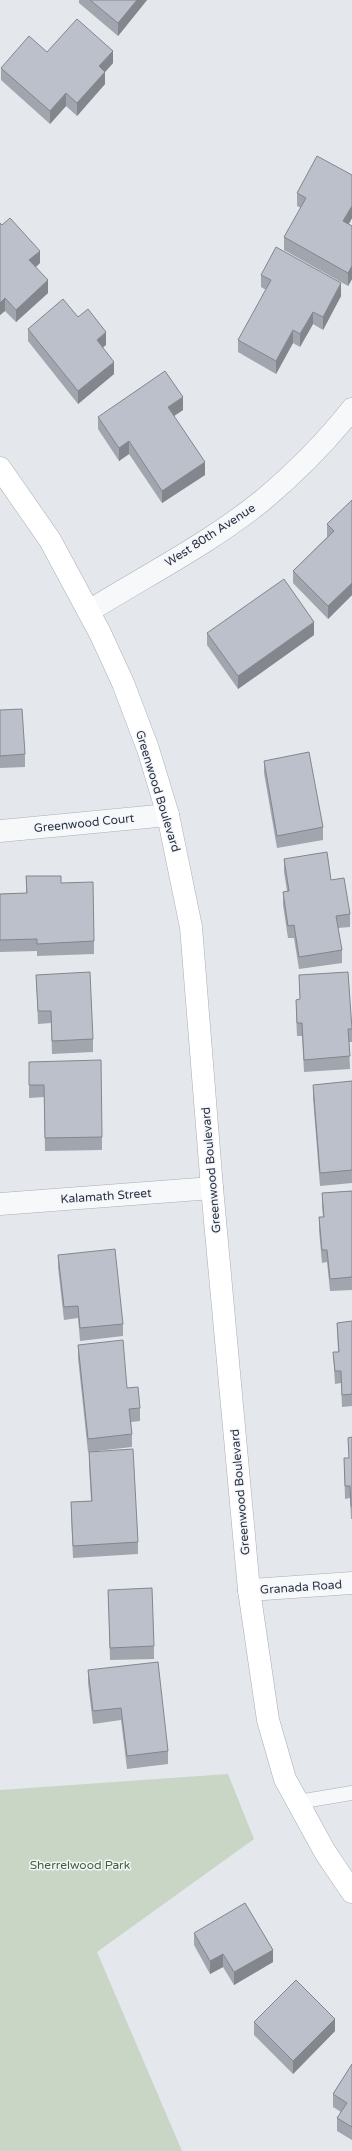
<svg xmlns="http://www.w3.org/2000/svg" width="352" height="2151" font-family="'Varela Round',sans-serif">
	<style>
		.green { fill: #c9d6c5 }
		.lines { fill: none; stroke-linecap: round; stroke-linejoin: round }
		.lane-casing { stroke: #a9aeb7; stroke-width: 15 }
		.street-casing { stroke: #a9aeb7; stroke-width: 23 }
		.secondary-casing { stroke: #a9aeb7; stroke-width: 23 }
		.lane { stroke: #f7f8fa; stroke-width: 14 }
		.street { stroke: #f7f8fa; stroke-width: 22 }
		.secondary { stroke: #fff; stroke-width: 22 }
		.wall { fill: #a1a5ae }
		.shaded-wall { fill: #83868d }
		.building { fill: #bbc0ca; stroke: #83868d }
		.labels { text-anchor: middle; stroke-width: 3; stroke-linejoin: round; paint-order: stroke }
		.street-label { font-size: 12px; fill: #2b3445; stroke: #f4f6f9 }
		.park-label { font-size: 12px; fill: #3f6138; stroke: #f4f6f9 }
	</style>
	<rect width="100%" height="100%" fill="#e4e7ec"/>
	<path class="green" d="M 228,1774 L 254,1839 L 97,1952 L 182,2151 L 0,2151 L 0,1790 Z"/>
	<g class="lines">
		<g class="lane-casing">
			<path id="lane" d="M 298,1802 L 352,1793"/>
		</g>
		<g class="street-casing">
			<path id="street" d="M 89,611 C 147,575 210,543 263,500 C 295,473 326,442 352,409
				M 0,831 L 168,815
				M 0,1204 L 212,1188
				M 249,1590 L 352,1583"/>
		</g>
		<g class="secondary-casing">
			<path id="secondary" d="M 0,468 L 50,540 L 100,633 L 123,683 L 148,749 L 168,815 L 191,927 L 212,1188 L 249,1590 L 268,1720 L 285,1779 L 325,1852 L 352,1892"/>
		</g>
		<use href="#lane" class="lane"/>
		<use href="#street" class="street"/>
		<use href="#secondary" class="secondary"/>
	</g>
	<path class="wall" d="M 79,0 L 147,0 L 118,36 L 79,3 Z
		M 47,52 L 113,63 L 105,72 L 105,84 L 77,116 L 66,106 L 50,124 L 1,80 L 1,68 Z
		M 352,175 L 352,218 L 349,224 L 352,226 L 352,279 L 348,286 L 284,250 L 284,237 L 301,208 L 297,206 L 297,193 Z
		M 0,223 L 40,263 L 36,267 L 48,293 L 16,322 L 5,311 L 0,315 Z
		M 261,275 L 341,296 L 323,330 L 313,324 L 300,347 L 293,343 L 276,374 L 238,352 L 238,340 L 266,290 L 261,287 Z
		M 78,317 L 106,345 L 103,347 L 114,374 L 78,404 L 28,341 L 28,329 Z
		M 183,410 L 174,416 L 205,475 L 162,503 L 129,454 L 119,461 L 98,429 L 98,417 Z
		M 352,500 L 352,595 L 328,619 L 293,583 L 293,571 L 327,537 L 327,524 Z
		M 207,633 L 314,635 L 238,689 L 207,645 Z
		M 0,710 L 25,754 L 25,767 L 0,768 Z
		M 264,761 L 323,827 L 323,840 L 277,848 L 264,773 Z
		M 284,859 L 350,914 L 350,927 L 338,928 L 342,950 L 342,963 L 299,969 L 294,938 L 288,938 L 283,905 L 283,892 L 287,891 L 284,872 Z
		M 26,876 L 61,883 L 94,941 L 94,954 L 37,956 L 37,951 L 0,952 L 0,894 L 26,893 Z
		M 36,975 L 93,1039 L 93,1052 L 52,1054 L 51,1023 L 38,1024 Z
		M 299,975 L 352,1029 L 352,1042 L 349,1042 L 350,1069 L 304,1072 L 302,1036 L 297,1036 L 296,1012 L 296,1000 L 300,999 Z
		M 29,1062 L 102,1137 L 102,1150 L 45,1151 L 44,1097 L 29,1098 Z
		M 352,1081 L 352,1183 L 320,1186 L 313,1098 L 313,1085 Z
		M 352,1191 L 352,1290 L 330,1291 L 327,1262 L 322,1263 L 319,1230 L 319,1217 L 323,1217 L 322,1206 L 322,1193 Z
		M 58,1255 L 123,1324 L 123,1336 L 80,1341 L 78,1318 L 64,1320 L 58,1267 Z
		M 352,1321 L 352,1406 L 342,1407 L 341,1383 L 335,1384 L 333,1352 L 338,1352 L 337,1323 Z
		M 78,1345 L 127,1388 L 140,1408 L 140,1421 L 131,1422 L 132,1434 L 132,1447 L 88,1452 L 78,1358 Z
		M 352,1437 L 352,1519 L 351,1519 L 350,1498 L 345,1499 L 344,1458 L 349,1458 L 348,1438 Z
		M 89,1452 L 138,1542 L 138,1554 L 73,1558 L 71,1514 L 71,1502 L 91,1501 L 89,1465 Z
		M 108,1590 L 154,1646 L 154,1659 L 110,1660 Z
		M 88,1670 L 168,1751 L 168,1764 L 127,1769 L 121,1720 L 93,1724 L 88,1683 Z
		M 194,1933 L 273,1962 L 234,1985 L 223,1967 L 210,1974 L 194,1945 Z
		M 254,2022 L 335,2031 L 293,2074 L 254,2035 Z
		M 352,2064 L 352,2140 L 337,2131 L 337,2118 L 341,2112 L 333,2107 L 333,2094 Z"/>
	<path class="shaded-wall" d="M 137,0 L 147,0 L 118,36 L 118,23 Z
		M 113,51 L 113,63 L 105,72 L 105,84 L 77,116 L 77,103 L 99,66 Z
		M 66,93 L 66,106 L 50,124 L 50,111 Z
		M 352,206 L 352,218 L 343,234 L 343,221 Z
		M 40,251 L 40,263 L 29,273 L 29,260 Z
		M 352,266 L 352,279 L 348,286 L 348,273 Z
		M 48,280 L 48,293 L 16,322 L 16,310 Z
		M 341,283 L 341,296 L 323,330 L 323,317 Z
		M 5,298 L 5,311 L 0,315 L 0,303 Z
		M 313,312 L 313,324 L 300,347 L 300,334 Z
		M 293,330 L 293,343 L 276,374 L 276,361 Z
		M 106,332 L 106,345 L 97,352 L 97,340 Z
		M 114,362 L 114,374 L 78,404 L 78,391 Z
		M 183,397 L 183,410 L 168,420 L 168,407 Z
		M 129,441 L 129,454 L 119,461 L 119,448 Z
		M 205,462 L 205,475 L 162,503 L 162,491 Z
		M 352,583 L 352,595 L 328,619 L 328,606 Z
		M 314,622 L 314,635 L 238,689 L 238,676 Z
		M 273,1950 L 273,1962 L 234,1985 L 234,1972 Z
		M 223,1954 L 223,1967 L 210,1974 L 210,1961 Z
		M 335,2019 L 335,2031 L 293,2074 L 293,2061 Z"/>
	<path class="building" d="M 90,0 L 137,0 L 118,23 Z
		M 77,19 L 113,51 L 99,66 L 105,72 L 77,103 L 66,93 L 50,111 L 1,68 L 29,36 L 47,52 Z
		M 317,156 L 352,175 L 352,206 L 343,221 L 352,226 L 352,266 L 348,273 L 284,237 L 306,198 L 297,193 Z
		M 10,218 L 40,251 L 29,260 L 48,280 L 16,310 L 5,298 L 0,303 L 0,223 L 2,225 Z
		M 276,247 L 341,283 L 323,317 L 313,312 L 300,334 L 293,330 L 276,361 L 238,340 L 271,280 L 261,275 Z
		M 63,299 L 78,317 L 88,309 L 106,332 L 97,340 L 114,362 L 78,391 L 28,329 Z
		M 165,371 L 183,397 L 168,407 L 205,462 L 162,491 L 129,441 L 119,448 L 98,417 Z
		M 352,500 L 352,583 L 328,606 L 293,571 L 334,531 L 327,524 Z
		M 284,579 L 314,622 L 238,676 L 207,633 Z
		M 22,709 L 25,754 L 0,756 L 0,710 Z
		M 309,752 L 323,827 L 277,836 L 264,761 Z
		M 327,852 L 331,880 L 344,878 L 350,914 L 336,916 L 342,950 L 299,957 L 294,925 L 288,926 L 283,892 L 289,891 L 284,859 Z
		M 26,876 L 61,876 L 61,883 L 93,882 L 94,941 L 37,944 L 37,939 L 0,940 L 0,894 L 27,893 Z
		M 90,972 L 93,1039 L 52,1041 L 51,1011 L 38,1011 L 36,975 Z
		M 348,972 L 352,1029 L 348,1029 L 350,1056 L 304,1060 L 302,1023 L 297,1023 L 296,1000 L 300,999 L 299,975 Z
		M 101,1060 L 102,1137 L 45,1138 L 44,1085 L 29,1085 L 29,1062 Z
		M 352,1081 L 352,1170 L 320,1173 L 313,1085 Z
		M 352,1191 L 352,1277 L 330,1279 L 327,1250 L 322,1250 L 319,1217 L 324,1217 L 322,1193 Z
		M 115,1249 L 123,1324 L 80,1328 L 78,1306 L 64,1307 L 58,1255 Z
		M 352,1321 L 352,1394 L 342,1395 L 341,1371 L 335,1371 L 333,1352 L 339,1352 L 337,1323 Z
		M 123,1340 L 127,1388 L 138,1387 L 140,1408 L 129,1409 L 132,1434 L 88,1439 L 78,1345 Z
		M 352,1437 L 352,1506 L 351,1506 L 350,1486 L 345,1486 L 344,1458 L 349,1458 L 348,1438 Z
		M 133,1449 L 138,1542 L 73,1546 L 71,1502 L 92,1501 L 89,1452 Z
		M 152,1588 L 154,1646 L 110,1648 L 108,1590 Z
		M 158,1662 L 168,1751 L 127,1756 L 121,1708 L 93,1711 L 88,1670 Z
		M 245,1903 L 273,1950 L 234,1972 L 223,1954 L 210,1961 L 194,1933 Z
		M 296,1980 L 335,2019 L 293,2061 L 254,2022 Z
		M 352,2064 L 352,2127 L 337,2118 L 347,2103 L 333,2094 Z"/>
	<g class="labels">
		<g class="street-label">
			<text transform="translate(210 535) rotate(-33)" y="4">West 80th Avenue</text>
			<text transform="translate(158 791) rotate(73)" y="4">Greenwood Boulevard</text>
			<text transform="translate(84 823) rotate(-6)" y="4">Greenwood Court</text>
			<text transform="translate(211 1170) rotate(-95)" y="4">Greenwood Boulevard</text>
			<text transform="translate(106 1196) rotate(-4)" y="4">Kalamath Street</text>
			<text transform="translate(240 1492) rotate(-95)" y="4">Greenwood Boulevard</text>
			<text transform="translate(301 1587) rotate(-4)" y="4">Granada Road</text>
		</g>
		<g class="park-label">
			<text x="80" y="1869">Sherrelwood Park</text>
		</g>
	</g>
</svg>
